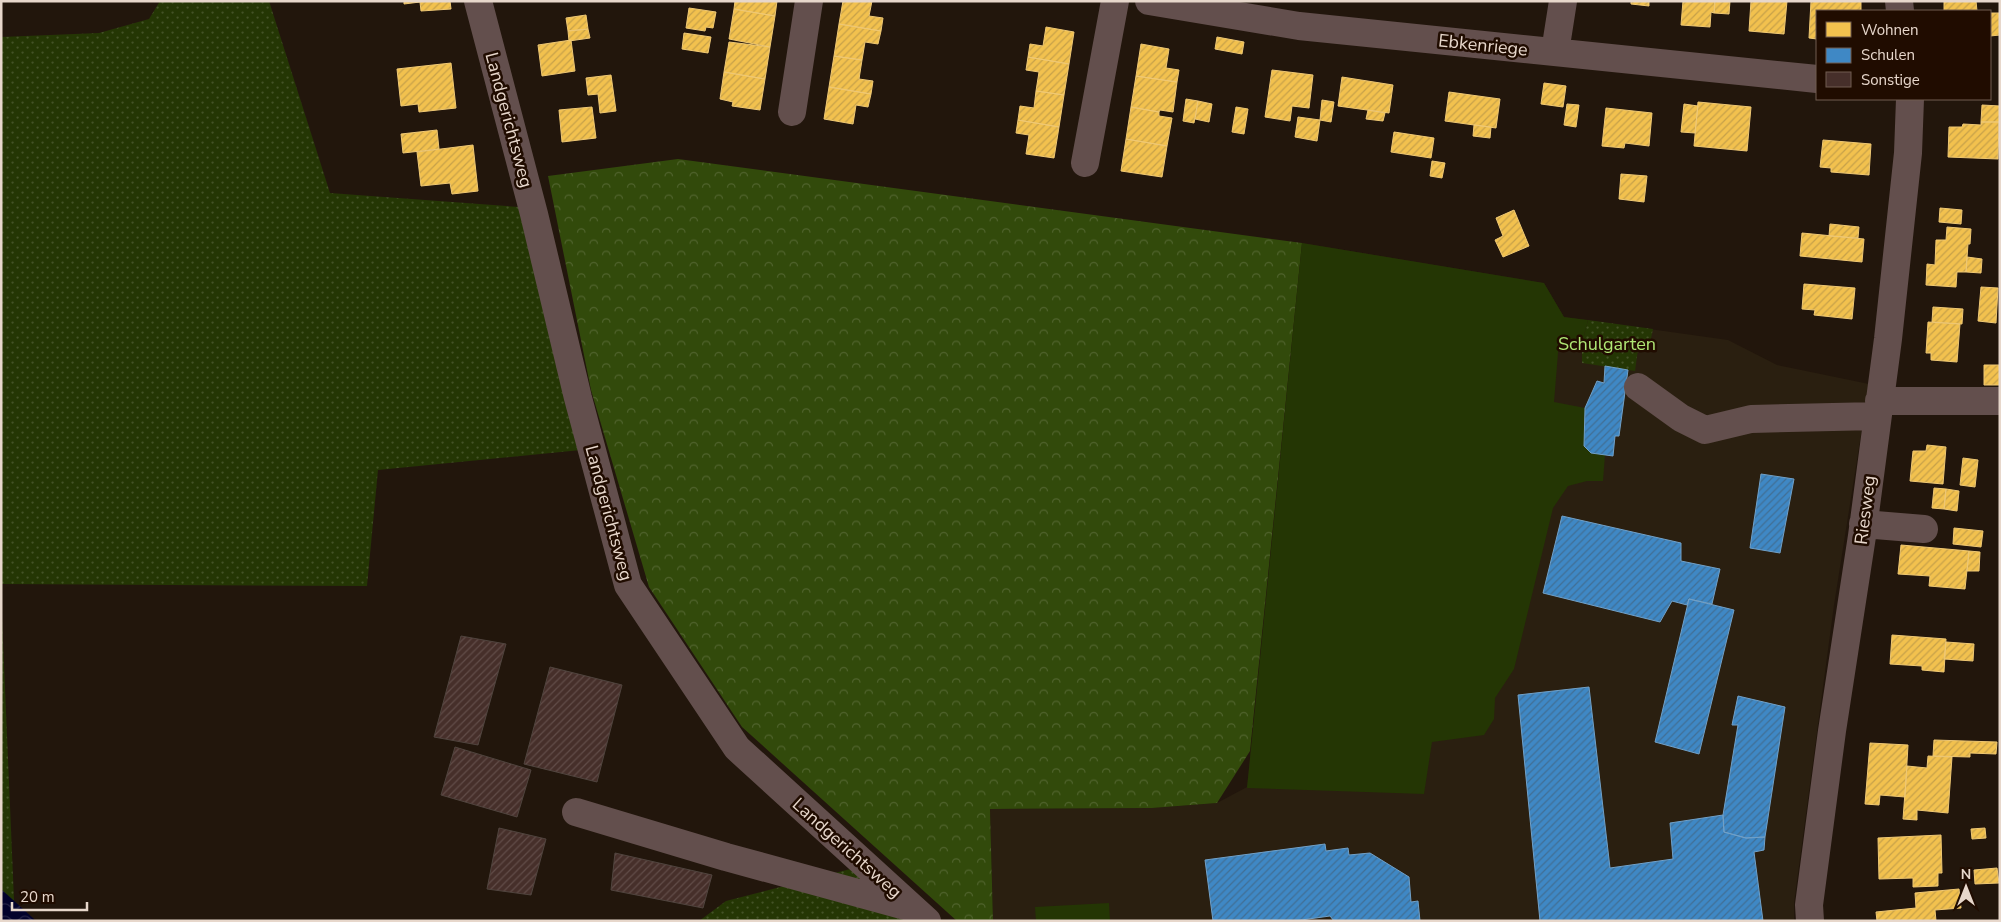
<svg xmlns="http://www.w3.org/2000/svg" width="2001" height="922" font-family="'Nunito Sans',sans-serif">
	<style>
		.education { fill: #2a1f10 }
		.grass { fill: url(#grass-dots) }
		.forest { fill: url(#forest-crowns) }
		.pitch { fill: #243604 }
		.water { fill: url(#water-waves) }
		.homes { fill: url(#homes-hatch); stroke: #efc874 }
		.schools { fill: url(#schools-hatch); stroke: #71a0c7 }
		.building { fill: url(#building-hatch); stroke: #50443e }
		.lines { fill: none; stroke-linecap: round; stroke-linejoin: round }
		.minor { stroke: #634f4d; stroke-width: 28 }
		.labels { text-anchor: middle; stroke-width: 5; stroke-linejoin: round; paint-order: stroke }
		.street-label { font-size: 18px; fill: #e7d7cb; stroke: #200c00 }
		.park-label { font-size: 18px; fill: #afe674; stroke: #200c00 }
	</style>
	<defs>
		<pattern id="grass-dots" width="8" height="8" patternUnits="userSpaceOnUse" patternTransform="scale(1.25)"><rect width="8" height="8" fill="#243604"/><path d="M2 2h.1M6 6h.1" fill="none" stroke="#445227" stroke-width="1.8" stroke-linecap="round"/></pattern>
		<pattern id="forest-crowns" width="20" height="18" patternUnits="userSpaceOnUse" patternTransform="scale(1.25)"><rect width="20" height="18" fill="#324a0b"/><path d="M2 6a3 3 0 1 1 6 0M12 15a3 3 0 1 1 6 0" fill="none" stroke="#50632d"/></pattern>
		<pattern id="water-waves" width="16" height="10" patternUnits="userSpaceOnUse" patternTransform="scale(1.25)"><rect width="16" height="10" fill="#03022b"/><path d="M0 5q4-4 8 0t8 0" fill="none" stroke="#282648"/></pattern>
		<pattern id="homes-hatch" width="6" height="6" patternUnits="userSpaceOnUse" patternTransform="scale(1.25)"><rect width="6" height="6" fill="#f2c14e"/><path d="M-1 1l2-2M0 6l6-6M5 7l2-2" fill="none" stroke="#c7a14a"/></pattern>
		<pattern id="schools-hatch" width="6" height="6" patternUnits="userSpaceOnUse" patternTransform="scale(1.25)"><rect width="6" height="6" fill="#3f88c5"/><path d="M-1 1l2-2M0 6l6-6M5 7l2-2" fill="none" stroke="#416f95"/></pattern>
		<pattern id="building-hatch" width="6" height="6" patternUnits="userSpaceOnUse" patternTransform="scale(1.25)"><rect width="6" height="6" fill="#462f2a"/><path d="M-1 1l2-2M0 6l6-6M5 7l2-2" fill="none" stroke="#614c48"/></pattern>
	</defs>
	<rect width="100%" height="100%" fill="#22160c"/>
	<path class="education" d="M 1302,243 L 1544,283 L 1564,317 L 1728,340 L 1777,365 L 1869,384 L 1834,605 L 1794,903 L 1794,921 L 993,921 L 990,809 L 1152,808 L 1217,803 L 1247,787 Z"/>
	<path class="grass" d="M 160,1 L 269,1 L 330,193 L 519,207 L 591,449 L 378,470 L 367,586 L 1,584 L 1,37 L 99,33 L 149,19 Z
		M 1588,320 L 1653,329 L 1650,343 L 1639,342 L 1635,371 L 1582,363 L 1582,343 Z
		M 1,594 L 14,900 L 1,902 Z
		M 866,865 L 927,921 L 699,921 L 726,901 Z"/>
	<path class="forest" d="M 678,159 L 1302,243 L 1250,751 L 1217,803 L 1152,808 L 990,809 L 993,921 L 957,921 L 742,727 L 649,587 L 591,390 L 548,176 Z"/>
	<path class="pitch" d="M 1302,243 L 1544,283 L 1564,317 L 1588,320 L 1582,343 L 1559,341 L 1554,402 L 1585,408 L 1584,446 L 1591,453 L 1605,455 L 1603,481 L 1587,481 L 1568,486 L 1553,508 L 1514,669 L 1495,698 L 1494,719 L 1484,735 L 1432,742 L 1424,794 L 1247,788 Z
		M 1109,903 L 1110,921 L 1036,921 L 1035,907 Z"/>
	<path class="water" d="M 1,889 L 34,919 L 35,921 L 1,921 Z"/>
	<path class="homes" d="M 404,1 L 450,1 L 451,9 L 421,11 L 420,2 L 404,4 Z
		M 735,1 L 777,1 L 775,16 L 734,9 Z
		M 843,1 L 872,1 L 869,16 L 883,18 L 881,31 L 839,24 Z
		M 1631,1 L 1649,1 L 1649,6 L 1631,4 Z
		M 1683,1 L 1715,1 L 1714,13 L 1711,12 L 1710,27 L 1681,25 Z
		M 1715,1 L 1730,1 L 1729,14 L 1714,13 Z
		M 1751,1 L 1787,1 L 1784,34 L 1749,31 Z
		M 1811,1 L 1861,1 L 1861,11 L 1817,11 L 1817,39 L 1809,38 Z
		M 1944,1 L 1976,1 L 1977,11 L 1944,11 Z
		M 689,8 L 716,12 L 713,28 L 706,27 L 705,31 L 686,28 Z
		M 734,9 L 775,16 L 770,47 L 729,39 Z
		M 1990,13 L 2000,13 L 2000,35 L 1990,36 Z
		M 586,15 L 588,29 L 568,31 L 566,18 Z
		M 839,24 L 881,31 L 878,44 L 865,42 L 862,60 L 834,56 Z
		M 1046,27 L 1074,32 L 1069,64 L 1028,57 L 1030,44 L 1043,46 Z
		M 588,29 L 590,38 L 569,41 L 568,31 Z
		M 684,33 L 711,37 L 708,53 L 682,49 Z
		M 1217,37 L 1244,42 L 1242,54 L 1215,49 Z
		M 571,40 L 575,71 L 542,76 L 538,45 Z
		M 729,42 L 770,47 L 765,79 L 724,72 Z
		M 1141,44 L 1169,49 L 1166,68 L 1179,70 L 1177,82 L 1136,76 Z
		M 834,56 L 862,60 L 859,79 L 873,81 L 871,94 L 829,87 Z
		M 1028,57 L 1069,64 L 1064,95 L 1036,91 L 1039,72 L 1026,70 Z
		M 451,63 L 456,108 L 419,112 L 418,104 L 401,106 L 397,69 Z
		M 1272,70 L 1313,75 L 1309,108 L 1292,106 L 1290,121 L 1265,117 Z
		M 724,72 L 765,79 L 760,110 L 732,106 L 733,102 L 720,99 Z
		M 611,75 L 616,111 L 600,113 L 598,94 L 588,95 L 586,78 Z
		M 1136,76 L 1177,82 L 1173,112 L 1160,110 L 1159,112 L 1131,107 Z
		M 1342,77 L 1393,85 L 1389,113 L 1338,106 Z
		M 1544,83 L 1566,86 L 1563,107 L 1541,104 Z
		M 829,87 L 871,94 L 868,107 L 856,105 L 853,124 L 824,119 Z
		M 1036,91 L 1064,95 L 1059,127 L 1018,120 L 1020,106 L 1034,108 Z
		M 1449,92 L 1500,99 L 1496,128 L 1445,121 Z
		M 1186,99 L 1198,101 L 1194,123 L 1183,121 Z
		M 1322,100 L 1334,102 L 1331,122 L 1320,120 Z
		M 1198,101 L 1212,104 L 1209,122 L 1195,119 Z
		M 1698,102 L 1751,107 L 1747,151 L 1694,146 Z
		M 1567,104 L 1579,105 L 1576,127 L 1564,125 Z
		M 1684,104 L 1698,106 L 1695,133 L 1681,132 Z
		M 1982,105 L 2000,106 L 2000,122 L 1981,122 Z
		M 592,107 L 596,138 L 562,142 L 559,110 Z
		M 1131,107 L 1159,112 L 1159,116 L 1172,118 L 1167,146 L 1126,139 Z
		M 1236,107 L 1248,109 L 1244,134 L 1232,132 Z
		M 1606,108 L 1652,113 L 1649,146 L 1625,143 L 1624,148 L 1602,146 Z
		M 1368,110 L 1385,113 L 1383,121 L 1366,119 Z
		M 1298,117 L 1320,120 L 1317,141 L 1295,137 Z
		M 1018,120 L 1059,127 L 1054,158 L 1026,154 L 1029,135 L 1016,133 Z
		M 1981,122 L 1999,122 L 1998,159 L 1948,157 L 1949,127 L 1962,127 L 1963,124 L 1981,125 Z
		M 1474,125 L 1491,127 L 1490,138 L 1473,136 Z
		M 437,130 L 439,149 L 403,153 L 401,134 Z
		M 1394,132 L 1434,138 L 1431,158 L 1391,152 Z
		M 1126,139 L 1167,146 L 1162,177 L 1121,171 Z
		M 1823,140 L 1871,144 L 1869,175 L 1831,172 L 1831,168 L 1820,167 Z
		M 473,145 L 478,191 L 452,194 L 450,183 L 421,186 L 417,152 Z
		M 1432,161 L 1445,163 L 1442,178 L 1430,176 Z
		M 1621,174 L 1647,176 L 1644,202 L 1619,199 Z
		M 1940,208 L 1962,210 L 1961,224 L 1939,222 Z
		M 1514,210 L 1529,246 L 1503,257 L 1495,240 L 1503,236 L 1496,218 Z
		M 1830,224 L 1859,227 L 1858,238 L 1829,236 Z
		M 1947,227 L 1971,229 L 1970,244 L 1968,244 L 1966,272 L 1957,272 L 1956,287 L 1926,285 L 1927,264 L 1935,265 L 1936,240 L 1946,240 Z
		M 1802,233 L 1864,239 L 1862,262 L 1800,256 Z
		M 1967,257 L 1982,259 L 1981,273 L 1966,272 Z
		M 1804,284 L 1855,288 L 1852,319 L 1814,315 L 1815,310 L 1802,309 Z
		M 1981,287 L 1998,288 L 1996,323 L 1978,321 Z
		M 1933,307 L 1963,309 L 1962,324 L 1932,322 Z
		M 1928,322 L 1960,324 L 1957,362 L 1931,360 L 1931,353 L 1926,353 Z
		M 1984,365 L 2000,365 L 2000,385 L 1984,385 Z
		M 1927,445 L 1946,447 L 1943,484 L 1910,481 L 1913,451 L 1926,451 Z
		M 1963,458 L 1978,460 L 1975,487 L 1960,485 Z
		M 1934,488 L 1946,489 L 1944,509 L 1932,508 Z
		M 1946,489 L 1959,491 L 1957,511 L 1944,509 Z
		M 1954,528 L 1983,531 L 1981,547 L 1953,544 Z
		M 1901,545 L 1969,551 L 1965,589 L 1929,586 L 1930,576 L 1898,574 Z
		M 1969,551 L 1980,552 L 1979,571 L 1967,571 Z
		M 1892,635 L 1946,639 L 1944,672 L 1922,670 L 1922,666 L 1890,664 Z
		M 1946,642 L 1974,644 L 1973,661 L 1944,659 Z
		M 1934,740 L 1997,742 L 1996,754 L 1970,753 L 1970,757 L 1933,756 Z
		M 1870,743 L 1908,745 L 1905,797 L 1880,795 L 1879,805 L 1865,804 Z
		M 1928,756 L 1952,757 L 1948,813 L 1917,810 L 1917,820 L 1903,819 L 1907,766 L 1927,768 Z
		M 1985,828 L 1986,838 L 1972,839 L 1971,829 Z
		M 1941,835 L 1942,873 L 1938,873 L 1938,886 L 1913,887 L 1913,878 L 1879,879 L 1878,838 Z
		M 1997,868 L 1999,883 L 1975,884 L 1974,870 Z
		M 1959,889 L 1961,908 L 1935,910 L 1936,921 L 1877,921 L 1876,912 L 1916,908 L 1915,893 Z"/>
	<path class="schools" d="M 1605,366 L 1628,370 L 1619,436 L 1615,436 L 1613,456 L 1591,453 L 1584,446 L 1585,408 L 1597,381 L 1604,383 Z
		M 1761,474 L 1794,479 L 1780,553 L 1750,548 Z
		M 1562,516 L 1681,543 L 1681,561 L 1720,569 L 1712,604 L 1689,599 L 1687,605 L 1672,601 L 1660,622 L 1543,593 Z
		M 1689,599 L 1734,610 L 1699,754 L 1655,742 Z
		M 1589,687 L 1610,868 L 1673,859 L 1670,823 L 1723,815 L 1724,832 L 1746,838 L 1765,837 L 1764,850 L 1754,852 L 1763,921 L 1540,921 L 1518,695 Z
		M 1738,696 L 1785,707 L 1765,837 L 1746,838 L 1724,832 L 1723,815 L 1738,725 L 1732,725 Z
		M 1325,844 L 1326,851 L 1348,848 L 1349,855 L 1370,853 L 1409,877 L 1411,902 L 1418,901 L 1420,921 L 1334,921 L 1330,916 L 1294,921 L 1213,921 L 1205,860 Z"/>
	<path class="building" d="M 461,636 L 506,644 L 478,745 L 434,737 Z
		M 550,667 L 622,685 L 597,782 L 524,764 Z
		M 455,747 L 531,770 L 517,817 L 441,795 Z
		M 499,828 L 546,839 L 531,895 L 487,889 Z
		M 615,853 L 712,875 L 703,908 L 611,890 Z"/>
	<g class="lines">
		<path class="minor" d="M 478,1 L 534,214 L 578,398 L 628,585 L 737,748 L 927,921
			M 1149,1 L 1299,26 L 1817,79
			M 1899,1 L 1900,11
			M 1555,52 L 1563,1
			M 792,112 L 809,1
			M 1085,163 L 1115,1
			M 1638,387 L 1681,418 L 1705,430 L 1751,419 L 1877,416
			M 1879,401 L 2000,401
			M 1863,524 L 1924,529
			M 576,812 L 726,857 L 909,907
			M 1810,921 L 1809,905 L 1832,731 L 1862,536 L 1888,339 L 1908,153 L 1910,99"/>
	</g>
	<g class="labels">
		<g class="street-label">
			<text transform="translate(1483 45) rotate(6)" y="6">Ebkenriege</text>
			<text transform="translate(509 120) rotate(75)" y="6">Landgerichtsweg</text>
			<text transform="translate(1865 510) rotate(-83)" y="6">Riesweg</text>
			<text transform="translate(609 513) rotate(75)" y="6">Landgerichtsweg</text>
			<text transform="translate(847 848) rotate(42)" y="6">Landgerichtsweg</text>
		</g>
		<g class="park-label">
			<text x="1607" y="350">Schulgarten</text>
		</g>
	</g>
	<rect width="2001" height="922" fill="none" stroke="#e7d7cb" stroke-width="5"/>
	<rect x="1816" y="10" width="175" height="90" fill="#200c00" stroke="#705d51"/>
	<rect x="1826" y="22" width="25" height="15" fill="#f2c14e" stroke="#705d51"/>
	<text x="1861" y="35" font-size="15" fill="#e7d7cb">Wohnen</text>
	<rect x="1826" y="48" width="25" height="15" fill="#3f88c5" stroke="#705d51"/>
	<text x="1861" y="60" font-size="15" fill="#e7d7cb">Schulen</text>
	<rect x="1826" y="72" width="25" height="15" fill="#462f2a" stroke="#705d51"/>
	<text x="1861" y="85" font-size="15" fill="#e7d7cb">Sonstige</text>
	<g transform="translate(1966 887)" stroke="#200c00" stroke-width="4" paint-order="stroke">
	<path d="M0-4L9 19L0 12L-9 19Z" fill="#e7d7cb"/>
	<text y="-8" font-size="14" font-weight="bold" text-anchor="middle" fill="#e7d7cb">N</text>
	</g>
	<path d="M12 902v8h75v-8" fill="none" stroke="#e7d7cb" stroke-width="2.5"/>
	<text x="20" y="902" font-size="15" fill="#e7d7cb" stroke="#200c00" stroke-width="4" paint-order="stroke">20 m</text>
</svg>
